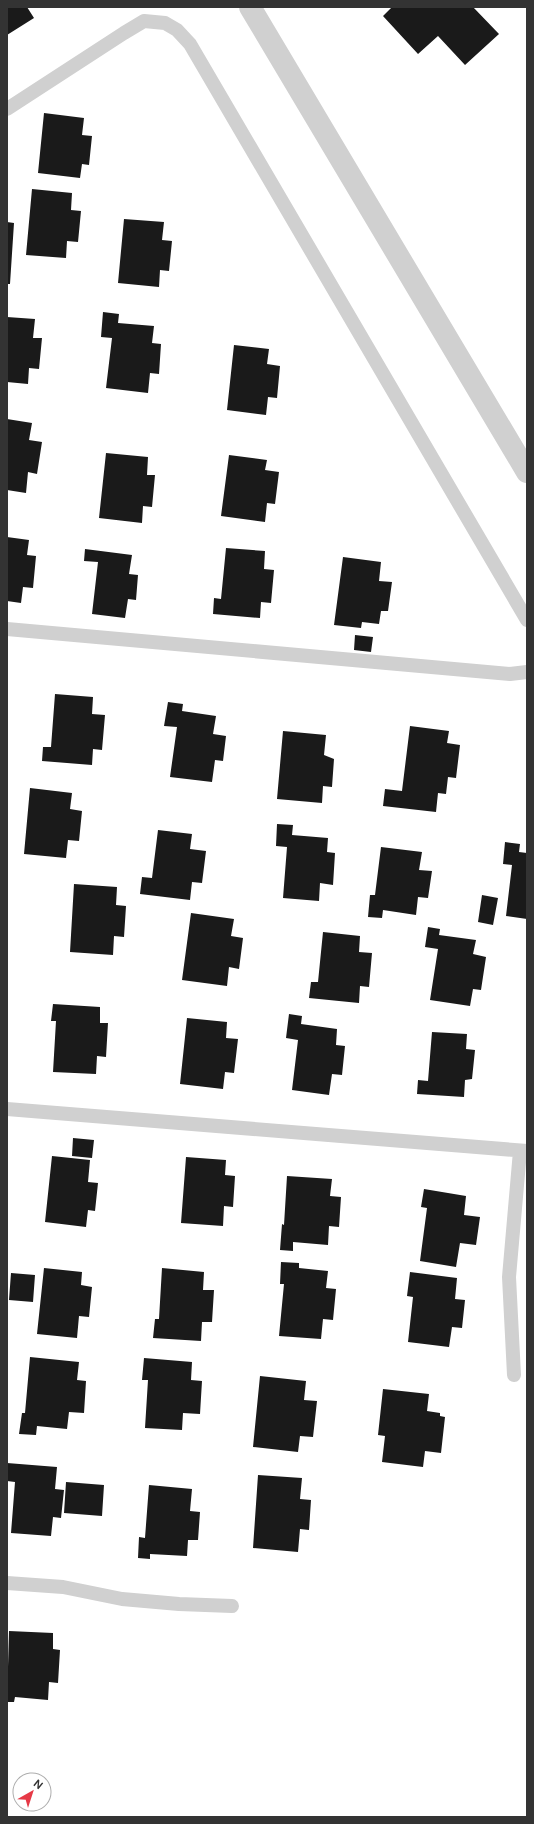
<svg xmlns="http://www.w3.org/2000/svg" width="534" height="1824" font-family="'DM Sans',sans-serif">
	<style>
		.building { fill: #1a1a1a }
		.lines { fill: none; stroke-linecap: round; stroke-linejoin: round }
		.lane { stroke: #d0d0d0; stroke-width: 14 }
		.street { stroke: #d0d0d0; stroke-width: 22 }
	</style>
	<rect width="100%" height="100%" fill="#fff"/>
	<path class="building" d="M 7,7 L 27,7 L 34,18 L 7,35 Z
		M 392,7 L 473,7 L 499,34 L 465,65 L 438,36 L 418,54 L 383,16 Z
		M 44,113 L 84,118 L 82,135 L 92,136 L 89,165 L 82,164 L 80,178 L 38,173 Z
		M 32,189 L 72,193 L 71,210 L 81,211 L 78,242 L 67,241 L 66,258 L 26,255 Z
		M 124,219 L 164,222 L 162,240 L 172,241 L 169,271 L 160,270 L 159,287 L 118,283 Z
		M 7,222 L 14,223 L 10,284 L 7,284 Z
		M 103,312 L 119,314 L 118,323 L 154,326 L 152,343 L 161,344 L 159,374 L 150,373 L 148,393 L 106,388 L 112,338 L 101,337 Z
		M 7,317 L 35,319 L 33,338 L 42,338 L 39,369 L 29,368 L 28,384 L 7,382 Z
		M 234,345 L 269,349 L 267,364 L 280,366 L 277,398 L 268,397 L 266,415 L 227,410 Z
		M 7,419 L 32,423 L 29,440 L 42,442 L 37,474 L 28,472 L 26,493 L 7,490 Z
		M 106,453 L 148,457 L 147,475 L 155,475 L 152,507 L 143,506 L 142,523 L 99,518 Z
		M 229,455 L 267,460 L 265,470 L 279,472 L 275,504 L 267,503 L 265,522 L 221,516 Z
		M 7,537 L 29,540 L 27,555 L 36,556 L 33,588 L 23,587 L 21,603 L 7,601 Z
		M 226,548 L 265,551 L 264,569 L 274,570 L 271,603 L 261,602 L 260,618 L 213,614 L 214,598 L 221,599 Z
		M 85,549 L 132,555 L 129,574 L 138,575 L 136,600 L 128,599 L 125,618 L 92,614 L 98,562 L 84,561 Z
		M 343,557 L 381,562 L 379,581 L 392,582 L 388,611 L 381,611 L 379,624 L 362,622 L 361,628 L 334,625 Z
		M 355,635 L 373,637 L 371,652 L 354,650 Z
		M 55,694 L 93,697 L 92,714 L 105,715 L 102,750 L 93,749 L 92,765 L 42,761 L 43,747 L 51,747 Z
		M 168,702 L 183,704 L 182,711 L 216,716 L 213,734 L 226,736 L 223,761 L 215,760 L 212,782 L 170,777 L 177,727 L 164,726 Z
		M 410,726 L 449,731 L 447,743 L 460,745 L 456,778 L 448,777 L 446,794 L 438,793 L 436,812 L 383,806 L 385,789 L 402,791 Z
		M 283,731 L 326,735 L 324,755 L 334,759 L 332,787 L 323,786 L 322,803 L 277,799 Z
		M 30,788 L 72,793 L 70,809 L 82,811 L 79,841 L 68,840 L 66,858 L 24,854 Z
		M 277,824 L 293,825 L 292,835 L 328,838 L 327,852 L 335,853 L 333,885 L 320,883 L 319,901 L 283,898 L 287,847 L 276,846 Z
		M 158,830 L 192,834 L 190,849 L 206,851 L 202,883 L 192,882 L 190,900 L 140,894 L 142,877 L 152,878 Z
		M 505,842 L 520,844 L 519,852 L 527,853 L 527,919 L 506,916 L 512,865 L 503,864 Z
		M 381,847 L 422,852 L 419,870 L 432,871 L 428,898 L 418,897 L 416,915 L 383,910 L 382,918 L 368,917 L 370,895 L 375,895 Z
		M 74,884 L 117,887 L 116,905 L 126,906 L 124,937 L 114,936 L 113,955 L 70,952 Z
		M 482,895 L 498,898 L 493,925 L 478,922 Z
		M 191,913 L 234,919 L 231,936 L 243,938 L 239,969 L 229,967 L 227,986 L 182,980 Z
		M 428,927 L 440,929 L 439,935 L 476,940 L 473,954 L 486,957 L 481,990 L 473,989 L 470,1006 L 430,1000 L 438,949 L 425,947 Z
		M 323,932 L 360,936 L 359,952 L 372,953 L 369,987 L 360,986 L 359,1003 L 309,998 L 311,982 L 318,982 Z
		M 53,1004 L 100,1007 L 100,1023 L 108,1023 L 106,1057 L 97,1056 L 96,1074 L 53,1072 L 56,1021 L 51,1021 Z
		M 289,1014 L 302,1016 L 301,1024 L 337,1029 L 336,1045 L 345,1046 L 342,1075 L 332,1074 L 329,1095 L 292,1090 L 298,1040 L 286,1038 Z
		M 187,1018 L 227,1022 L 226,1038 L 238,1039 L 234,1073 L 225,1072 L 223,1089 L 180,1084 Z
		M 432,1032 L 467,1034 L 466,1049 L 475,1050 L 472,1079 L 465,1080 L 464,1097 L 417,1094 L 418,1080 L 428,1081 Z
		M 73,1138 L 94,1140 L 92,1158 L 72,1156 Z
		M 52,1156 L 90,1160 L 88,1182 L 98,1183 L 95,1211 L 88,1210 L 86,1227 L 45,1222 Z
		M 186,1157 L 226,1160 L 225,1175 L 235,1176 L 233,1207 L 224,1206 L 223,1226 L 181,1223 Z
		M 287,1176 L 332,1179 L 330,1196 L 341,1197 L 339,1227 L 329,1226 L 328,1245 L 293,1242 L 293,1251 L 280,1250 L 282,1224 L 284,1225 Z
		M 424,1189 L 466,1196 L 464,1215 L 480,1217 L 476,1245 L 460,1243 L 456,1267 L 420,1261 L 427,1208 L 421,1207 Z
		M 281,1262 L 299,1263 L 299,1268 L 328,1271 L 326,1288 L 336,1289 L 333,1320 L 323,1319 L 321,1339 L 279,1336 L 284,1284 L 280,1284 Z
		M 44,1268 L 82,1272 L 81,1285 L 92,1287 L 89,1317 L 79,1316 L 77,1338 L 37,1334 Z
		M 162,1268 L 204,1272 L 203,1290 L 214,1290 L 212,1322 L 202,1322 L 201,1341 L 153,1338 L 155,1319 L 159,1319 Z
		M 410,1272 L 457,1278 L 455,1299 L 465,1300 L 462,1328 L 452,1327 L 449,1347 L 408,1342 L 413,1297 L 407,1296 Z
		M 11,1273 L 35,1275 L 33,1302 L 9,1300 Z
		M 30,1357 L 79,1362 L 77,1380 L 86,1381 L 84,1413 L 69,1412 L 67,1429 L 37,1426 L 36,1435 L 19,1434 L 22,1413 L 25,1413 Z
		M 144,1358 L 192,1362 L 191,1380 L 202,1381 L 200,1414 L 183,1413 L 182,1430 L 145,1428 L 148,1380 L 142,1380 Z
		M 260,1376 L 306,1381 L 304,1400 L 317,1401 L 313,1437 L 300,1436 L 298,1452 L 253,1447 Z
		M 383,1389 L 429,1394 L 427,1411 L 440,1413 L 440,1416 L 445,1417 L 441,1453 L 425,1451 L 423,1467 L 382,1462 L 385,1436 L 378,1435 Z
		M 7,1463 L 57,1467 L 55,1489 L 64,1490 L 61,1518 L 53,1517 L 51,1536 L 11,1533 L 15,1482 L 7,1481 Z
		M 258,1475 L 302,1478 L 300,1499 L 311,1500 L 309,1530 L 300,1529 L 298,1552 L 253,1548 Z
		M 66,1482 L 104,1485 L 102,1516 L 64,1513 Z
		M 149,1485 L 192,1489 L 190,1511 L 200,1512 L 198,1540 L 188,1540 L 187,1556 L 150,1554 L 150,1559 L 138,1558 L 139,1537 L 145,1538 Z
		M 9,1631 L 53,1633 L 53,1649 L 60,1650 L 58,1683 L 49,1682 L 48,1700 L 15,1697 L 14,1702 L 7,1702 Z"/>
	<g class="lines">
		<path class="lane" d="M 7,109 L 124,33 L 144,21 L 165,23 L 177,30 L 190,44 L 527,620
			M 7,629 L 510,674 L 527,672
			M 7,1109 L 527,1151
			M 514,1375 L 509,1277 L 520,1151
			M 7,1583 L 63,1587 L 122,1599 L 179,1604 L 232,1606"/>
		<path class="street" d="M 250,7 L 527,472"/>
	</g>
	<rect width="534" height="1824" fill="none" stroke="#333333" stroke-width="16"/>
	<g transform="translate(32 1792) rotate(39)"><circle r="19" fill="#ffffff" stroke="#adadad"/>
	<path d="M0-3L7 15L0 10L-7 15Z" fill="#e63946"/>
	<text y="-6" font-size="11" font-weight="bold" text-anchor="middle" fill="#333333">N</text>
	</g>
</svg>
